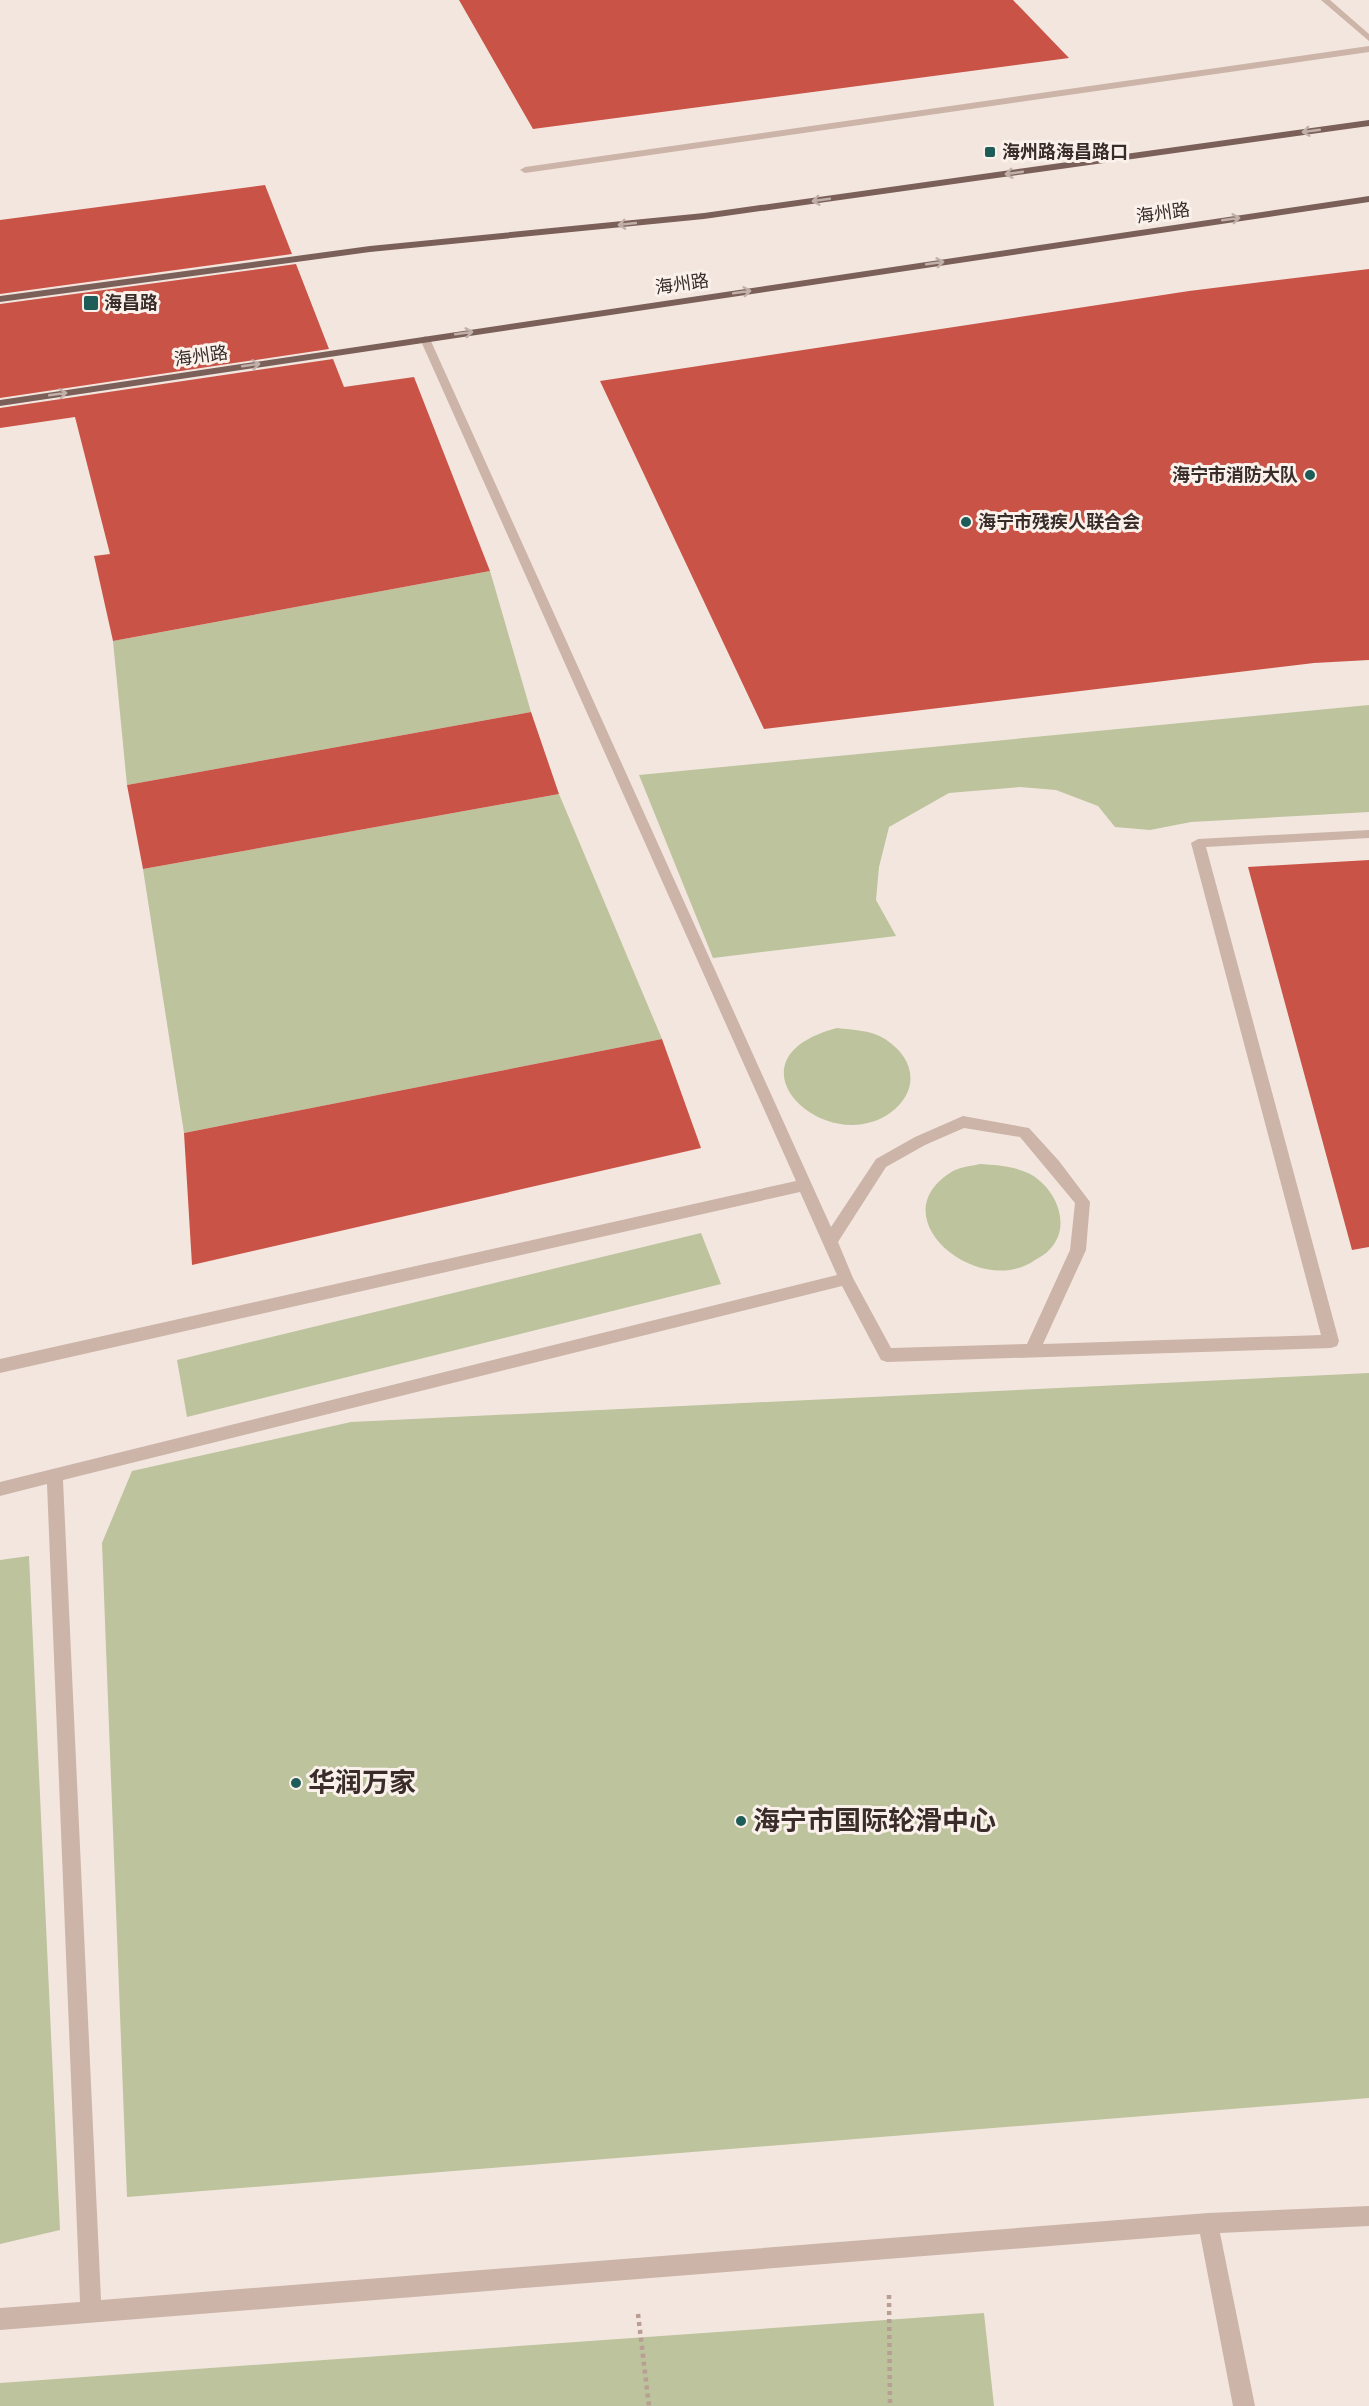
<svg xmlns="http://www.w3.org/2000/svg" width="1369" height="2406" font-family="Commissioner,'Noto Sans SC',sans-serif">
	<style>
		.green { fill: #bcc39d }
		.building { fill: #c95347 }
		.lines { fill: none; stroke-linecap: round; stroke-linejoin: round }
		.path { stroke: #b89e93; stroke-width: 4.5; stroke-dasharray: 4 4; stroke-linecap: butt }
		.service { fill: #ccb4a9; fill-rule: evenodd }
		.primary { fill: #7b605a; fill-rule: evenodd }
		.oneway { stroke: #c1b0aa }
		.poi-dot { fill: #1d5c57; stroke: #faf1eb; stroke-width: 2 }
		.labels { text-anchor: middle; stroke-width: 6; stroke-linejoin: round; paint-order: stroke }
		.far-poi-label { font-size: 18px; font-weight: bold; fill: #392c29; stroke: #faf1eb; text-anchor: start }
		.far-street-label { font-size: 18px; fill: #392c29; stroke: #faf1eb }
		.near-poi-label { font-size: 27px; font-weight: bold; fill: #392c29; stroke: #faf1eb; text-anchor: start }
	</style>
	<rect width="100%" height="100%" fill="#f3e6de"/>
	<path class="green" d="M 490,571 L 531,712 L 127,785 L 113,641 Z
		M 1369,705 L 1369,812 L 1191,822 L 1150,830 L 1115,827 L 1098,806 L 1056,790 L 1020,787 L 949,793 L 889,827 L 879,867 L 876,900 L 896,936 L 713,958 L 639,775 Z
		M 559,794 L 662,1039 L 184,1133 L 143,869 Z
		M 837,1028 C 853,1030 871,1030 885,1039 C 916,1059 920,1091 890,1113 C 825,1159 719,1059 837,1028 Z
		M 980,1164 C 996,1165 1013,1166 1028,1173 C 1055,1186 1073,1225 1050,1249 C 1046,1254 1040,1257 1035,1260 C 980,1300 876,1217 953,1171 C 961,1167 971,1166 980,1164 Z
		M 701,1233 L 721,1284 L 187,1417 L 177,1360 Z
		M 1369,1373 L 1369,2098 L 127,2197 L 102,1543 L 132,1471 L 351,1422 Z
		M 29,1556 L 60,2230 L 0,2244 L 0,1560 Z
		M 984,2313 L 994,2406 L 0,2406 L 0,2383 Z"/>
	<path class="building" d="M 459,0 L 1013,0 L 1069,58 L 533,129 Z
		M 265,185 L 292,254 L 0,294 L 0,220 Z
		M 296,264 L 329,349 L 0,398 L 0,304 Z
		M 1369,269 L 1369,660 L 1314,663 L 764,729 L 600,381 L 1189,291 Z
		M 333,359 L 344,387 L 414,377 L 490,571 L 113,641 L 94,556 L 110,554 L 75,417 L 0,428 L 0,408 Z
		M 531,712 L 559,794 L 143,869 L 127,785 Z
		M 1369,860 L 1369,1247 L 1352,1250 L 1248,867 Z
		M 662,1039 L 701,1148 L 192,1265 L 184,1133 Z"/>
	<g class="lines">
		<path class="path" d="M 889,2295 L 890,2406
			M 638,2314 L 649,2406"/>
		<path class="service" d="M 1321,0 L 1330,0 L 1369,34 L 1369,41 Z
			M 1369,46 L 1369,52 L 525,173 L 520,170 L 525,167 Z
			M 425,336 L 430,339 L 831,1227 L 876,1159 L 915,1137 L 963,1116 L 1029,1128 L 1059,1161 L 1090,1202 L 1086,1250 L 1043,1344 L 1321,1335 L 1191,843 L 1198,839 L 1369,830 L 1369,838 L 1206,847 L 1339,1341 L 1337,1346 L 1331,1348 L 887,1362 L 881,1360 L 842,1286 L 63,1480 L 101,2300 L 1208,2213 L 1369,2206 L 1369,2226 L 1220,2233 L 1255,2406 L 1233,2406 L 1200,2234 L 0,2330 L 0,2308 L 80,2302 L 47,1484 L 0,1496 L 0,1482 L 837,1275 L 800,1192 L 0,1373 L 0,1359 L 796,1181 L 420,339 ZM 964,1128 L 1020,1137 L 1075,1203 L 1070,1250 L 1027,1344 L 891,1348 L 853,1278 L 838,1242 L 886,1167 L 925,1145 Z"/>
		<path class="primary" d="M 1369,120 L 1369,126 L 704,219 L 370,252 L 0,302 L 0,296 L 370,246 L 704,213 Z
			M 1369,196 L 1369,202 L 0,406 L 0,400 Z"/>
	</g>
	<defs><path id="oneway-shaft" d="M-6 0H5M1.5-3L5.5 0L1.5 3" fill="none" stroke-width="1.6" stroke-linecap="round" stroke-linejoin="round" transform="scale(1.5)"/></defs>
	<g class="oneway">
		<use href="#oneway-shaft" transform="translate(1311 131) rotate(172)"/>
		<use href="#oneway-shaft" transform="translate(1014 173) rotate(172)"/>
		<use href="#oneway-shaft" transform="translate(821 200) rotate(172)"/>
		<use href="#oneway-shaft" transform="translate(1231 219) rotate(-8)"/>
		<use href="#oneway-shaft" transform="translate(627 224) rotate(174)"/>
		<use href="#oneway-shaft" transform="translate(935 263) rotate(-8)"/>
		<use href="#oneway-shaft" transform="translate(742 292) rotate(-8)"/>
		<use href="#oneway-shaft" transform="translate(464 333) rotate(-8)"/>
		<use href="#oneway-shaft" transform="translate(251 365) rotate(-8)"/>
		<use href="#oneway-shaft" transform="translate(58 394) rotate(-8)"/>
	</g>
	<g class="poi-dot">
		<rect x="984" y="146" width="12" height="12" rx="3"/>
		<rect x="83" y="295" width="16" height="16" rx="3"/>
		<circle cx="1310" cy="475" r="6"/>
		<circle cx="966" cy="522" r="6"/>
		<circle cx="296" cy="1783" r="6"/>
		<circle cx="741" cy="1821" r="6"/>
	</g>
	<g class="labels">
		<g class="far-poi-label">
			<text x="1002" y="158">海州路海昌路口</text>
			<text x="104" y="309">海昌路</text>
			<text x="1298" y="481" text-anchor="end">海宁市消防大队</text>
			<text x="978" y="528">海宁市残疾人联合会</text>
		</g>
		<g class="far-street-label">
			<text transform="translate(1163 213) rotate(-8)" y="6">海州路</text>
			<text transform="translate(682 284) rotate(-8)" y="6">海州路</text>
			<text transform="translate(201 356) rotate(-8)" y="6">海州路</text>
		</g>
		<g class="near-poi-label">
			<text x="308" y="1792">华润万家</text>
			<text x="753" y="1830">海宁市国际轮滑中心</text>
		</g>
	</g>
</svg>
